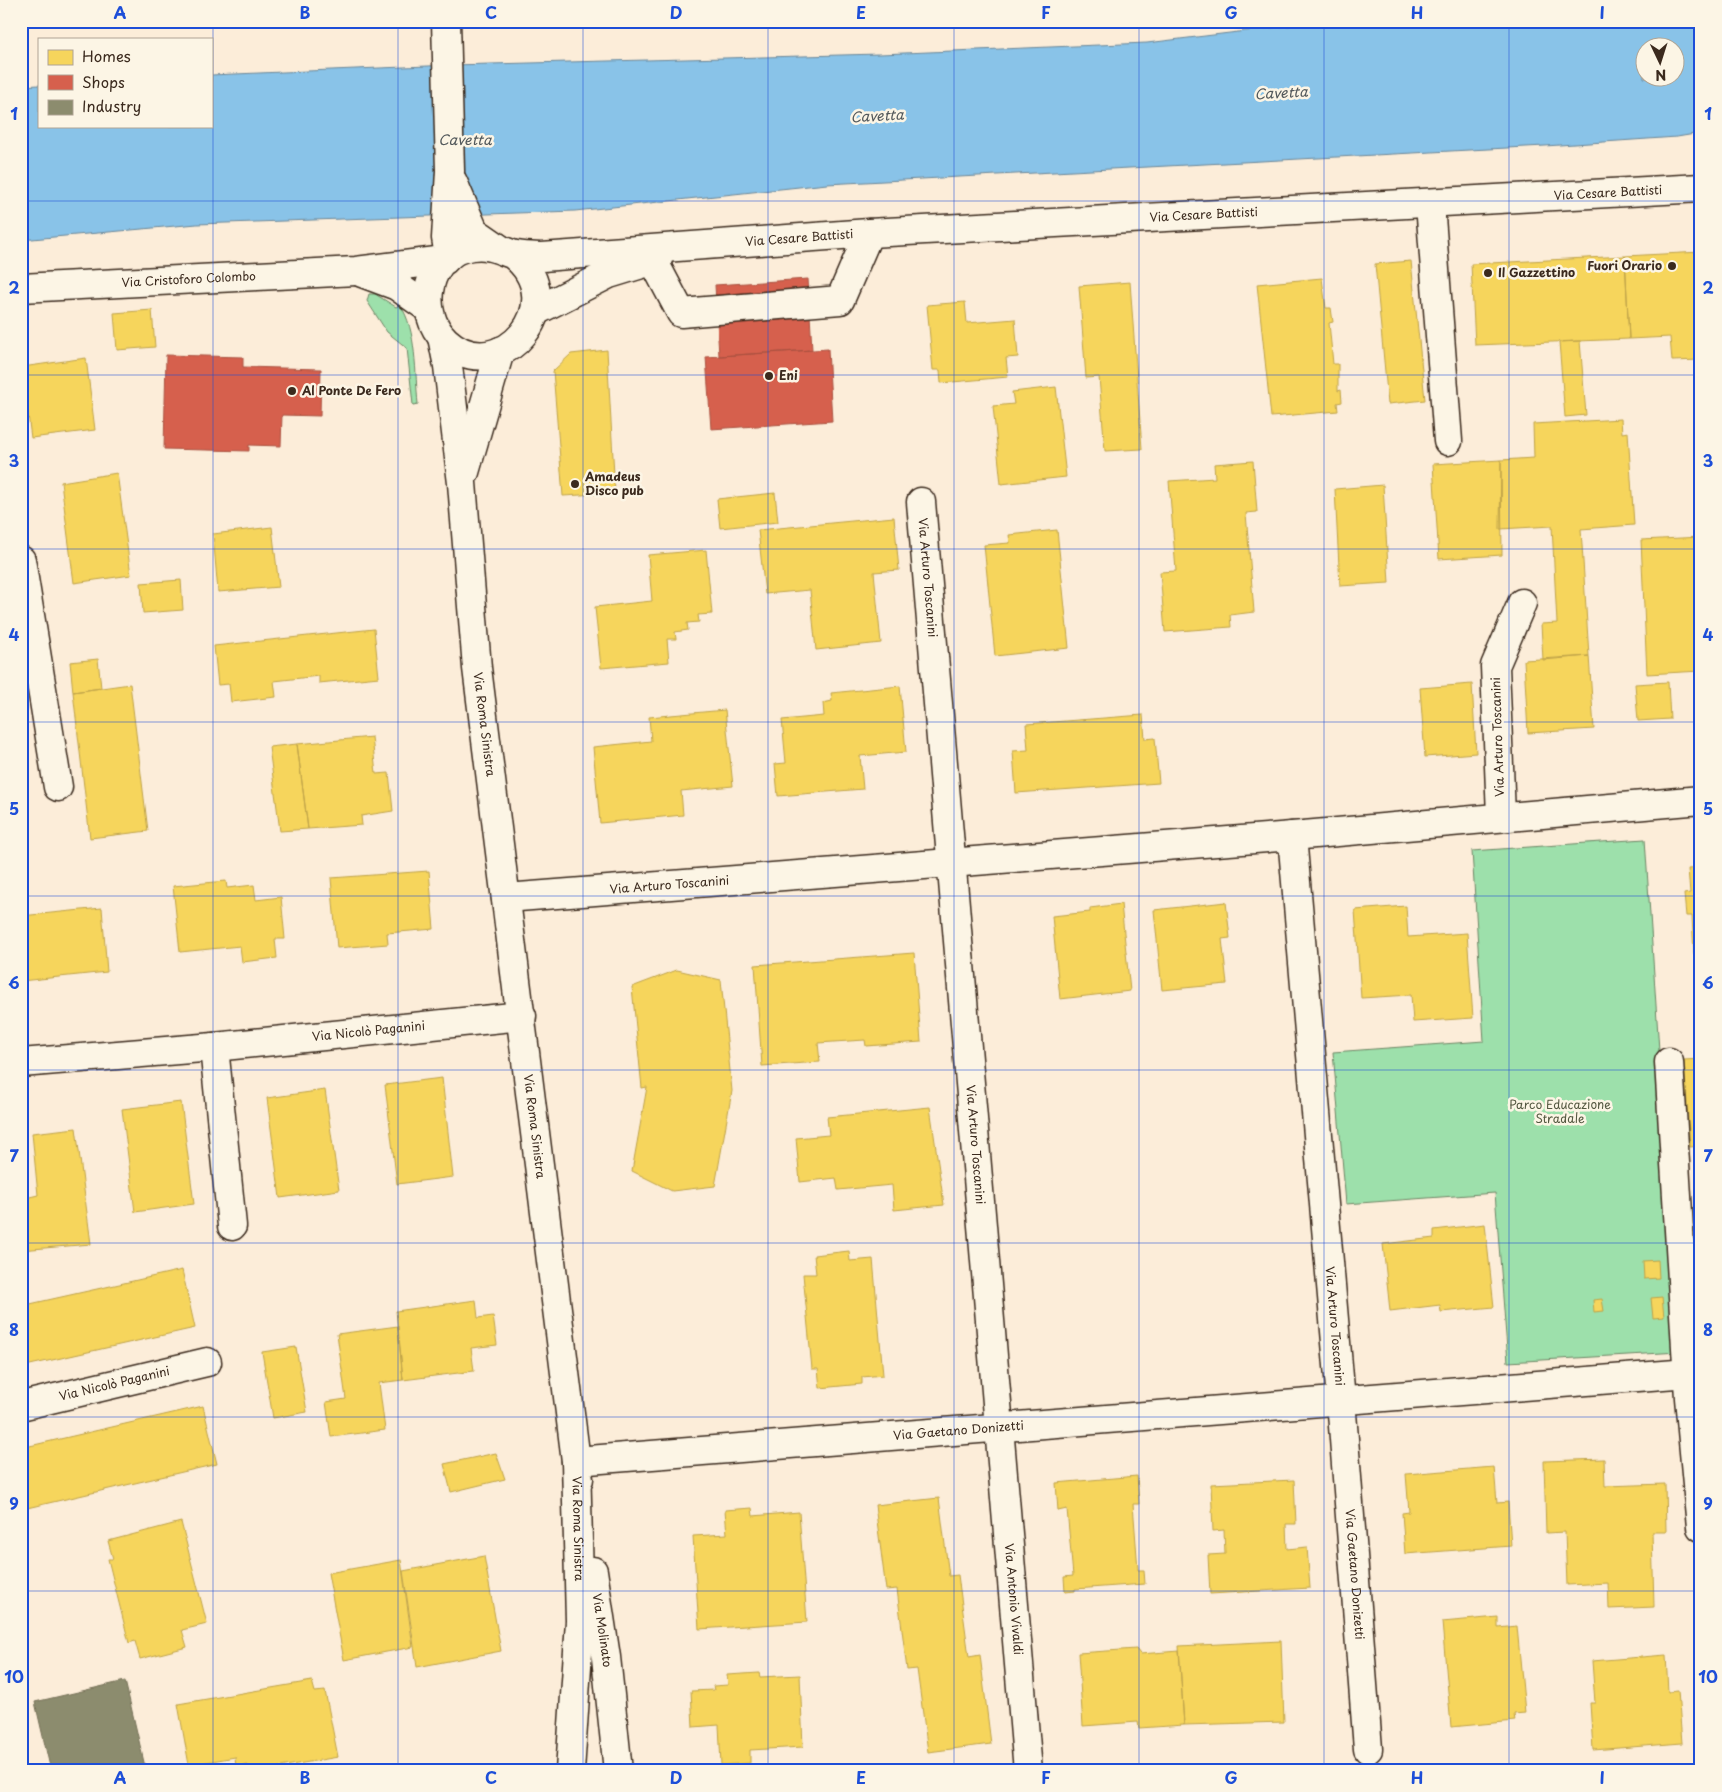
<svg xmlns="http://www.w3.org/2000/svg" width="1722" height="1792" font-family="'Playpen Sans',sans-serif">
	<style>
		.green { fill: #9de0ab; stroke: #6c8564 }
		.water { fill: #89c3e8; stroke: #6a8697; fill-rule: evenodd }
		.homes { fill: #f6d55c; stroke: #bea249 }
		.shops { fill: #d6604d; stroke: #a8503f }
		.industry { fill: #8c8c6e; stroke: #746f56 }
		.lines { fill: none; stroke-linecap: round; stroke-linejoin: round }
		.minor-casing { stroke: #3b2a1e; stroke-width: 31 }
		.minor { stroke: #fcf5e5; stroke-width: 28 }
		.grid { fill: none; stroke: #1d4ed8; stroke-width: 1; stroke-opacity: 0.55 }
		.poi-dot { fill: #3b2a1e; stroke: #fcf5e5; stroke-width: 2 }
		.labels { text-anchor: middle; stroke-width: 5; stroke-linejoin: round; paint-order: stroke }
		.street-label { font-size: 12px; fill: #3b2a1e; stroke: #fcf5e5 }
		.poi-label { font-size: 12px; font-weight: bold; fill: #3b2a1e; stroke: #fcf5e5; text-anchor: start }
		.park-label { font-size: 12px; fill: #545841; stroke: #fcf5e5 }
		.water-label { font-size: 14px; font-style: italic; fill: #52585b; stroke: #fcf5e5 }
		.neatline { fill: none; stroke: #1d4ed8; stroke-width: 2 }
		.grid-label { font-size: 16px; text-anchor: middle; font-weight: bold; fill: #1d4ed8 }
	</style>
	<rect width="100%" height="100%" fill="#fcedd9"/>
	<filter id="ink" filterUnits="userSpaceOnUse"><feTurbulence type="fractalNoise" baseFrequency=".02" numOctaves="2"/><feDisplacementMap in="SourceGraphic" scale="10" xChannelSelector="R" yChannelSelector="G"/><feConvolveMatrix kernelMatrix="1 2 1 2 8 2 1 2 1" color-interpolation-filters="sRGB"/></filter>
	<g filter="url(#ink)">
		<path class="green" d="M 369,294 L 375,294 L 396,307 L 400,305 C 417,329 415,375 418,404 L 413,405 L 407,348 L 387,332 L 367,301 Z
			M 1645,839 L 1679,1352 L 1508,1362 L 1495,1193 L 1346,1204 L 1333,1052 L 1484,1041 L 1472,851 Z"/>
		<path class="water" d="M 1329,21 L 1701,21 L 1701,133 L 1677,137 L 1545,146 L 827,184 L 575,211 L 197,224 L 21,240 L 21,86 L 39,85 L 39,126 L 211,126 L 211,75 L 452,65 L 880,54 L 1147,43 ZM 1644,48 L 1674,48 L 1674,78 L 1644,78 Z"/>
		<path class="homes" d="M 1701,252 L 1701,360 L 1672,361 L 1670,337 L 1629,339 L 1625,256 Z
			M 1625,256 L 1629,339 L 1475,345 L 1471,264 Z
			M 1411,261 L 1425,400 L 1388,404 L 1375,264 Z
			M 1322,278 L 1326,308 L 1331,308 L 1333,322 L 1329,323 L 1333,364 L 1338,364 L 1338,391 L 1341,390 L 1342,402 L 1337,403 L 1338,411 L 1271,417 L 1257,284 Z
			M 1130,282 L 1142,449 L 1105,451 L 1099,377 L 1086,378 L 1079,286 Z
			M 965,302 L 967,323 L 1015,319 L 1018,357 L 1006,358 L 1008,377 L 941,383 L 940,370 L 933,370 L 927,305 Z
			M 152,310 L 155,347 L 117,350 L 114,313 Z
			M 1580,341 L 1586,415 L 1565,417 L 1559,342 Z
			M 607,350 L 615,493 L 563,496 L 553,371 L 571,354 Z
			M 86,358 L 95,430 L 31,438 L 22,367 Z
			M 1056,387 L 1066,477 L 1001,484 L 993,406 L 1014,404 L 1012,392 Z
			M 1621,419 L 1622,433 L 1628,432 L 1634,525 L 1581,529 L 1589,656 L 1543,660 L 1541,624 L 1557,623 L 1552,526 L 1500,529 L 1501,460 L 1534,458 L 1533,424 Z
			M 1501,460 L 1502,555 L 1439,559 L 1433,464 Z
			M 1253,461 L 1257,512 L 1246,513 L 1254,612 L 1230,615 L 1231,627 L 1165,632 L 1160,572 L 1176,571 L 1169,481 L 1215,478 L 1214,464 Z
			M 117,473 L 131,575 L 74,583 L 61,482 Z
			M 1383,485 L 1389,583 L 1340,586 L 1335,489 Z
			M 775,493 L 778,522 L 720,528 L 717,499 Z
			M 894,517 L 899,570 L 874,572 L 881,643 L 816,650 L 810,590 L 765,594 L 758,530 Z
			M 272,527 L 279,587 L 218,592 L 213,534 Z
			M 1057,530 L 1069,648 L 995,656 L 984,545 L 1010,543 L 1009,535 Z
			M 1701,537 L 1701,671 L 1647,674 L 1641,540 Z
			M 706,550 L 712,614 L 698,615 L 699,622 L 687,623 L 688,630 L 675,632 L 676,639 L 667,639 L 669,662 L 601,668 L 595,607 L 652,601 L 648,555 Z
			M 181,580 L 183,610 L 143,613 L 141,583 Z
			M 374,629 L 379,677 L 319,683 L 319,676 L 274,681 L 276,697 L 231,702 L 229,684 L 218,685 L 214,646 Z
			M 1589,656 L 1594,729 L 1528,733 L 1524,660 Z
			M 98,659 L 101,688 L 73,692 L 70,662 Z
			M 1668,682 L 1670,719 L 1638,721 L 1635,684 Z
			M 130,684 L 148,831 L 90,838 L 73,692 Z
			M 1472,684 L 1476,753 L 1425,757 L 1420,688 Z
			M 900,686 L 906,752 L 860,756 L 863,789 L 778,796 L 775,764 L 786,763 L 782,720 L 824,716 L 823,703 L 832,701 L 831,693 Z
			M 725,710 L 733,786 L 681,791 L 683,815 L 600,823 L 593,747 L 651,741 L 649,717 Z
			M 1143,715 L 1145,739 L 1155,738 L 1159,783 L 1016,793 L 1013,751 L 1028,750 L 1026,724 Z
			M 372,737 L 376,774 L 389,773 L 393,811 L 361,816 L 362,825 L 308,829 L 297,744 Z
			M 297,744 L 308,829 L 280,831 L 269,747 Z
			M 1701,868 L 1701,955 L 1694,955 L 1692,916 L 1686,916 L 1684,894 L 1690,893 L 1688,869 Z
			M 429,871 L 434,929 L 387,933 L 388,944 L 337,948 L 331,878 Z
			M 226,881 L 227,888 L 254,885 L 256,900 L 281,897 L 285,939 L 275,939 L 277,958 L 242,962 L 240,946 L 180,952 L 173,886 Z
			M 1226,902 L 1230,938 L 1222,939 L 1227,984 L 1162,990 L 1154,910 Z
			M 1121,904 L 1130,991 L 1060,999 L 1052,916 L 1090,912 L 1090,908 Z
			M 1406,906 L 1408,937 L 1467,933 L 1473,1018 L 1413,1022 L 1411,995 L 1361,998 L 1355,910 Z
			M 102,908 L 107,972 L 21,981 L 21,916 Z
			M 914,953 L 921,1042 L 866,1046 L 865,1040 L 818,1043 L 820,1062 L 762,1066 L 755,965 Z
			M 677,970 L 721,980 L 732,1091 L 715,1186 L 672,1191 L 632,1171 L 647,1087 L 642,1088 L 632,987 Z
			M 1701,1059 L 1701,1146 L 1690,1147 L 1684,1060 Z
			M 442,1078 L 453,1177 L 397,1184 L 385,1085 Z
			M 325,1090 L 339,1190 L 280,1198 L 267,1098 Z
			M 181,1102 L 194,1204 L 135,1212 L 122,1109 Z
			M 930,1107 L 944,1205 L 894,1210 L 892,1185 L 838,1190 L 836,1178 L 800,1182 L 796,1138 L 829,1135 L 827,1117 Z
			M 76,1128 L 91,1244 L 21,1250 L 21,1199 L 38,1195 L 32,1133 Z
			M 1485,1224 L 1494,1307 L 1441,1312 L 1440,1305 L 1390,1311 L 1383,1244 L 1434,1238 L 1434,1230 Z
			M 849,1251 L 850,1261 L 873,1259 L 883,1375 L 862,1377 L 862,1384 L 820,1388 L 818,1369 L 812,1369 L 803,1274 L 816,1274 L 814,1255 Z
			M 1658,1260 L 1659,1278 L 1644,1279 L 1643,1261 Z
			M 182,1270 L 195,1328 L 21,1367 L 21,1306 Z
			M 1662,1297 L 1664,1317 L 1653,1318 L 1651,1298 Z
			M 1602,1299 L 1604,1311 L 1594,1312 L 1593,1300 Z
			M 476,1300 L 478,1318 L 493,1316 L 497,1345 L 471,1348 L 474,1371 L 403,1380 L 396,1311 Z
			M 398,1326 L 403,1380 L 379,1383 L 385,1430 L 331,1437 L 326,1402 L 346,1399 L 337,1334 Z
			M 296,1347 L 307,1412 L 273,1418 L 262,1352 Z
			M 203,1406 L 217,1464 L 27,1508 L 21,1484 L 21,1448 Z
			M 496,1453 L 505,1479 L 451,1492 L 444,1464 Z
			M 1604,1459 L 1605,1486 L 1665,1484 L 1666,1532 L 1652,1532 L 1654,1607 L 1609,1609 L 1608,1583 L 1567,1585 L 1565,1532 L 1546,1533 L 1544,1461 Z
			M 1494,1467 L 1497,1503 L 1508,1502 L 1511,1546 L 1405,1554 L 1402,1513 L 1409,1512 L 1406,1474 Z
			M 1137,1476 L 1139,1504 L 1133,1504 L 1138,1570 L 1144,1570 L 1145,1584 L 1075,1589 L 1075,1591 L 1065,1592 L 1064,1577 L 1073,1576 L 1067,1509 L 1058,1511 L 1056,1483 Z
			M 1294,1480 L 1296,1524 L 1286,1524 L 1287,1549 L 1307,1547 L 1310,1588 L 1210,1594 L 1208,1555 L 1225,1554 L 1224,1530 L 1213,1531 L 1211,1484 Z
			M 939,1498 L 949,1576 L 958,1575 L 969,1657 L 980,1655 L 991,1744 L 928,1752 L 917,1669 L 907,1670 L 897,1589 L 886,1590 L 875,1505 Z
			M 752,1508 L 753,1516 L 799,1512 L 807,1622 L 699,1629 L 693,1536 L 727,1534 L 725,1510 Z
			M 181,1522 L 207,1624 L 182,1630 L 187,1647 L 140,1659 L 135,1641 L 129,1643 L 108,1559 L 113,1559 L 108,1541 Z
			M 484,1556 L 501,1651 L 417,1667 L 403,1571 Z
			M 401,1560 L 413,1647 L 344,1660 L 328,1573 Z
			M 1498,1617 L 1498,1628 L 1517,1626 L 1525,1713 L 1514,1714 L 1515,1721 L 1451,1727 L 1442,1622 Z
			M 1281,1641 L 1284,1722 L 1184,1725 L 1179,1646 Z
			M 1136,1649 L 1140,1654 L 1179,1651 L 1184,1725 L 1139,1728 L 1138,1722 L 1083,1726 L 1078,1653 Z
			M 1666,1655 L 1668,1692 L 1678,1691 L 1682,1743 L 1593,1750 L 1590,1703 L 1595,1703 L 1592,1661 Z
			M 759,1673 L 760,1677 L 800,1675 L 803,1747 L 750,1750 L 750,1763 L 721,1765 L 719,1725 L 693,1727 L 691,1691 L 714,1690 L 713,1686 L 728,1685 L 727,1675 Z
			M 312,1681 L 315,1692 L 325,1691 L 338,1757 L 257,1771 L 249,1771 L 248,1765 L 236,1767 L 235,1757 L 189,1765 L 178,1704 Z"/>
		<path class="shops" d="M 808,279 L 812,350 L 719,356 L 715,285 Z
			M 828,349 L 832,421 L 711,429 L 706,357 Z
			M 166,355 L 243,357 L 243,367 L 321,369 L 320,416 L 282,415 L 281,446 L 249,445 L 249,451 L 164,449 Z"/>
		<path class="industry" d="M 125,1681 L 146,1771 L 51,1771 L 35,1702 Z"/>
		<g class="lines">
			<g class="minor-casing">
				<g id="minor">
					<path d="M 446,21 L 450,171 L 446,238 L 449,256"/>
					<path d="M 453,182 L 474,231 L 500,249"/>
					<path d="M 1430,204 L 1448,441"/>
					<path id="s1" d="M 512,254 C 576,303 499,390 446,341 C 415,312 426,252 472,246 C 490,244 497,249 512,254 C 521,257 533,256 542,257 L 869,233 L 1701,188"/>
					<path d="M 653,260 L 681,313 L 840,300 L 869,233"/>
					<path d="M 362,273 L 397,286 L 428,308"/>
					<path id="s2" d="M 21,288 L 356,271 L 445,260"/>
					<path d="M 536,311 L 609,274 L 658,259"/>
					<path id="s3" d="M 442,337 L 448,366 L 462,483 L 477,668 L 576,1461 L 580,1621 L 570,1771"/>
					<path d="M 465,472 L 500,351"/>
					<path id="s4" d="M 921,502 L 1028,1771"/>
					<path d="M 21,560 L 58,787"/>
					<path d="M 1501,816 L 1495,666 L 1522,603"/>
					<path id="s5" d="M 1292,836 L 1341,1400 L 1368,1749"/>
					<path id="s6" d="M 506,898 L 1292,836 L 1701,800"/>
					<path d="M 214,1047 L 232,1226"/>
					<path d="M 1669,1062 L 1689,1398 L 1701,1527"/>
					<path id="s7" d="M 21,1063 L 214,1047 L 522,1016"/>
					<path id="s8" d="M 21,1406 L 207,1362"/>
					<path id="s9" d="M 579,1479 L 576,1461 L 1701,1372"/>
					<path id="s10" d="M 593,1571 L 606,1657 L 618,1771"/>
				</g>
			</g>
			<use href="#minor" class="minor"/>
		</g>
	</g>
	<path class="grid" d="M 213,21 L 213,1771M 398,21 L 398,1771M 583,21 L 583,1771M 768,21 L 768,1771M 954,21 L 954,1771M 1139,21 L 1139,1771M 1324,21 L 1324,1771M 1509,21 L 1509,1771M 21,201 L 1701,201M 21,375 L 1701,375M 21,549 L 1701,549M 21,722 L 1701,722M 21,896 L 1701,896M 21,1070 L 1701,1070M 21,1243 L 1701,1243M 21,1417 L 1701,1417M 21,1591 L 1701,1591"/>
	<g class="poi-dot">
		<circle cx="1672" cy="266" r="5"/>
		<circle cx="1488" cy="273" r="5"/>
		<circle cx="769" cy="376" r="5"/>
		<circle cx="292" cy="391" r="5"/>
		<circle cx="575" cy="484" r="5"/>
	</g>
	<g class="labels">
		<g class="street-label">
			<text dy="4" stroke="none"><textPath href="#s1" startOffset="1440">Via Cesare Battisti</textPath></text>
			<text dy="4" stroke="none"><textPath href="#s1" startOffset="1035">Via Cesare Battisti</textPath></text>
			<text dy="4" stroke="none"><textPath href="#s1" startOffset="630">Via Cesare Battisti</textPath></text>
			<text dy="4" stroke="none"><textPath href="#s2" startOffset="168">Via Cristoforo Colombo</textPath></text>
			<text dy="4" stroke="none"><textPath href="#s4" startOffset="76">Via Arturo Toscanini</textPath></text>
			<text dy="4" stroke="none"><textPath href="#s3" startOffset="390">Via Roma Sinistra</textPath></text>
			<text transform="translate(1498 737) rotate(-92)" y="4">Via Arturo Toscanini</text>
			<text dy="4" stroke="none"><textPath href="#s6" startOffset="164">Via Arturo Toscanini</textPath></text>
			<text dy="4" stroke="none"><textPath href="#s7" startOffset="349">Via Nicolò Paganini</textPath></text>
			<text dy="4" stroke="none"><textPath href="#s3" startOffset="795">Via Roma Sinistra</textPath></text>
			<text dy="4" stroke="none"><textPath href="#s4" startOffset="645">Via Arturo Toscanini</textPath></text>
			<text dy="4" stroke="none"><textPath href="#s5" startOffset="492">Via Arturo Toscanini</textPath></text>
			<text dy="4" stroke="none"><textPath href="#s8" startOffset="96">Via Nicolò Paganini</textPath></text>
			<text dy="4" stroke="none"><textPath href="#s9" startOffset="402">Via Gaetano Donizetti</textPath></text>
			<text dy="4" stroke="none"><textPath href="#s3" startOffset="1200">Via Roma Sinistra</textPath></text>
			<text dy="4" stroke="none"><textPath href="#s5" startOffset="741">Via Gaetano Donizetti</textPath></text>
			<text dy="4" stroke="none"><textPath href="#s4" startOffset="1101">Via Antonio Vivaldi</textPath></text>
			<text dy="4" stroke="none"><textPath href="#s10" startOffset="60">Via Molinato</textPath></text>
		</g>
		<g class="poi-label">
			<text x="1662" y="270" text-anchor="end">Fuori Orario</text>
			<text x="1498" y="277">Il Gazzettino</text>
			<text x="779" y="380">Eni</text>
			<text x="302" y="395">Al Ponte De Fero</text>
			<text x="585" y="481">Amadeus<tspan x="585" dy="14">Disco pub</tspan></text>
		</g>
		<g class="park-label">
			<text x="1560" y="1109">Parco Educazione<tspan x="1560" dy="14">Stradale</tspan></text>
		</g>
		<g class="water-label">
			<text transform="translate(1281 93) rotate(-3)" y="5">Cavetta</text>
			<text transform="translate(877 116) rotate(-3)" y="5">Cavetta</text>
			<text x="465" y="145">Cavetta</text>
		</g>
	</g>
	<rect width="1722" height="1792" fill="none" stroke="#fcf5e5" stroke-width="55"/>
	<rect x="38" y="38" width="175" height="90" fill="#fcf5e5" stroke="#afa495"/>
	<rect x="48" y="50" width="25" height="15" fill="#f6d55c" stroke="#afa495"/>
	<text x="82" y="62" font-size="15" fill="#3b2a1e">Homes</text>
	<rect x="48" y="75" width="25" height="15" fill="#d6604d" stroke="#afa495"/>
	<text x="82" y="88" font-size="15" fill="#3b2a1e">Shops</text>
	<rect x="48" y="100" width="25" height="15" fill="#8c8c6e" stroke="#afa495"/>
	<text x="82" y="112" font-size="15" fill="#3b2a1e">Industry</text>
	<g transform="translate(1660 62) rotate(176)"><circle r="24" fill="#fcf5e5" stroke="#afa495"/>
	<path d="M0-4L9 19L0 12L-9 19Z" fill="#3b2a1e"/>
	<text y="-8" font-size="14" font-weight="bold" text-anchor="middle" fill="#3b2a1e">N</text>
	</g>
	<rect x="28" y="28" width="1666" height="1736" class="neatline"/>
	<g class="grid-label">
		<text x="120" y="19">A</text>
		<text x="305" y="19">B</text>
		<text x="491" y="19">C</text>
		<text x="676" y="19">D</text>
		<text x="861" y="19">E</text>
		<text x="1046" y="19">F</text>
		<text x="1231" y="19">G</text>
		<text x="1417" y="19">H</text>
		<text x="1602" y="19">I</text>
		<text x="14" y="120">1</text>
		<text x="1708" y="120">1</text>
		<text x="14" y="294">2</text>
		<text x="1708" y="294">2</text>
		<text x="14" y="467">3</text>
		<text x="1708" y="467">3</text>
		<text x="14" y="641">4</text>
		<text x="1708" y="641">4</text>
		<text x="14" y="815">5</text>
		<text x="1708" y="815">5</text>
		<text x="14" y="989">6</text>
		<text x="1708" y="989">6</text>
		<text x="14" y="1162">7</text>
		<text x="1708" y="1162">7</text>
		<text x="14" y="1336">8</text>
		<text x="1708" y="1336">8</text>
		<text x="14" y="1510">9</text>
		<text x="1708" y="1510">9</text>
		<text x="14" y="1683">10</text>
		<text x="1708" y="1683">10</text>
		<text x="120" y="1784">A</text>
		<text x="305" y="1784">B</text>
		<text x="491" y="1784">C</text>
		<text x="676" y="1784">D</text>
		<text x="861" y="1784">E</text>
		<text x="1046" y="1784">F</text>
		<text x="1231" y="1784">G</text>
		<text x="1417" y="1784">H</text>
		<text x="1602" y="1784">I</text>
	</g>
</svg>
